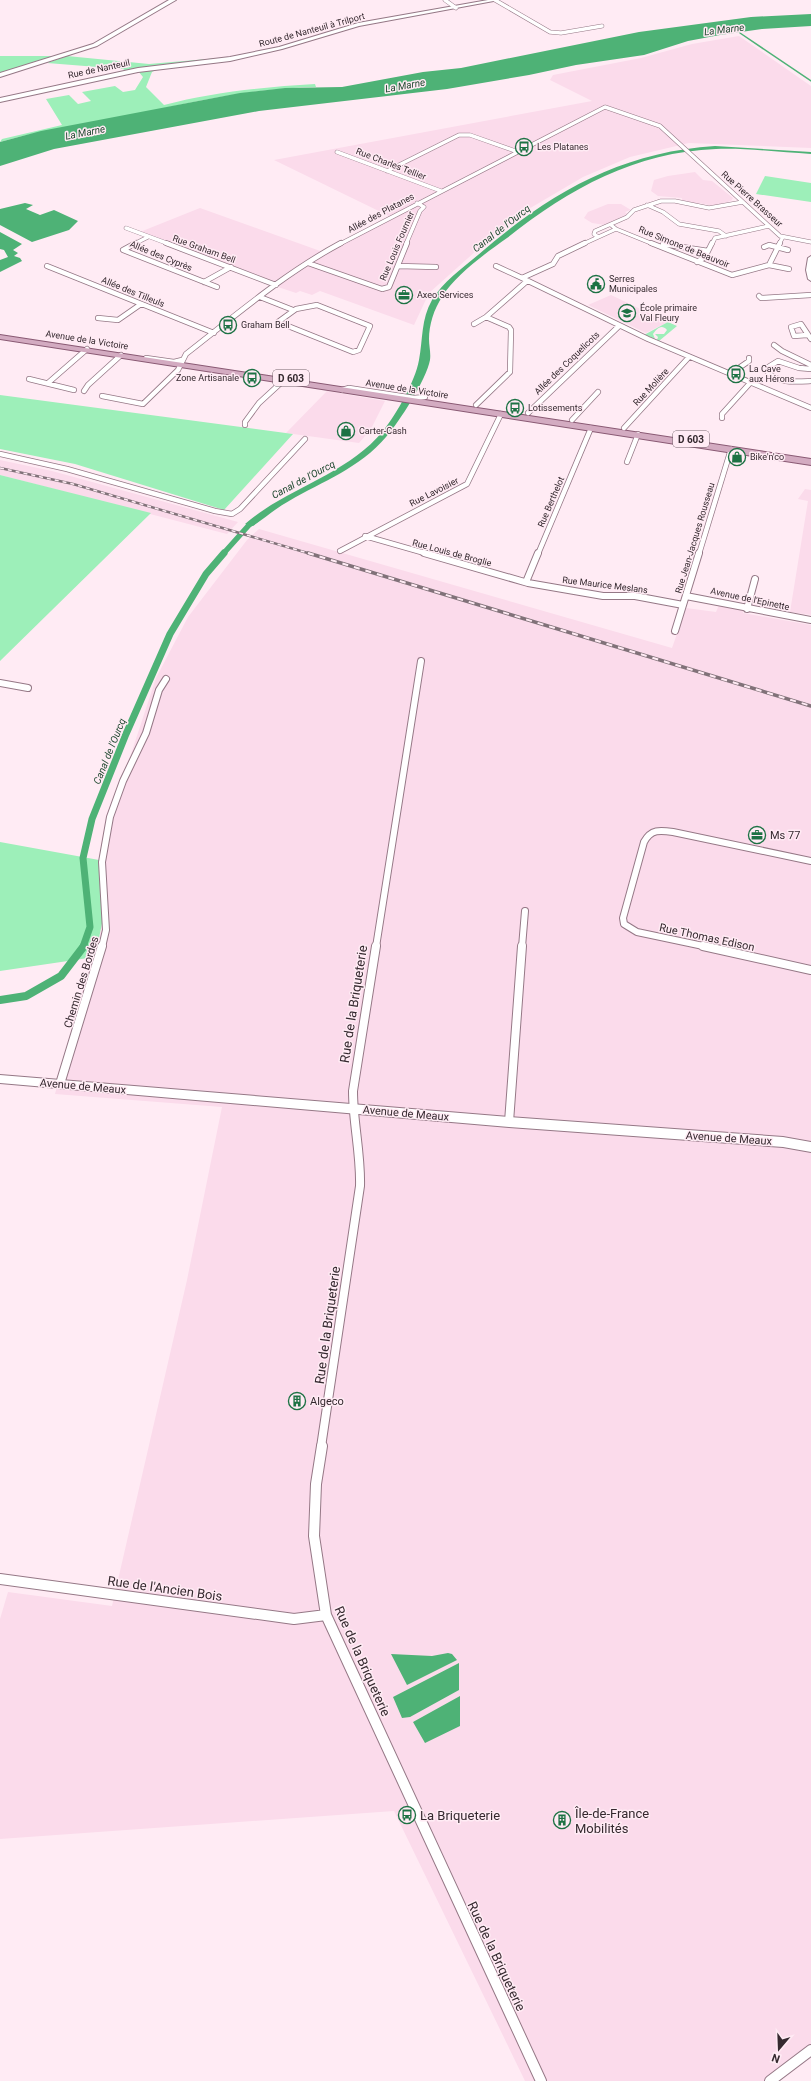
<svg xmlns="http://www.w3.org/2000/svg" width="811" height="2081" font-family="Roboto,sans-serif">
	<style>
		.built { fill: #fbdbeb }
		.green { fill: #9defb9 }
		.water { fill: #4eb276 }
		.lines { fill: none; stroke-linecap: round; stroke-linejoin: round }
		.stream { stroke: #4eb276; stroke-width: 1.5 }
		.canal-far2 { stroke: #4eb276; stroke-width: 5.5 }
		.canal-far1 { stroke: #4eb276; stroke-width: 7 }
		.canal { stroke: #4eb276; stroke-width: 8 }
		.street-far4-casing { stroke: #957886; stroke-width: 4.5 }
		.street-far3-casing { stroke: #957886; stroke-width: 6 }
		.street-far2-casing { stroke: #957886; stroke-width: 8 }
		.street-far1-casing { stroke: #957886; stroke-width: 10 }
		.street-casing { stroke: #957886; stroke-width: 12 }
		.secondary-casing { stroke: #957886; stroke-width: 2 }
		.primary-casing { stroke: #895973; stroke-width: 2 }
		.street-far4 { stroke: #fff; stroke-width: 3.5 }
		.street-far3 { stroke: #fff; stroke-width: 4.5 }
		.street-far2 { stroke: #fff; stroke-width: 6 }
		.street-far1 { stroke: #fff; stroke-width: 8 }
		.street { stroke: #fff; stroke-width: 10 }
		.secondary { fill: #fff; fill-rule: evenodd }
		.primary { fill: #d3abc1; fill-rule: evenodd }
		.rail-far1-casing { stroke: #817279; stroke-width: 2.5 }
		.rail-casing { stroke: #817279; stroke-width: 3.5 }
		.rail-far1 { stroke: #ffebf4; stroke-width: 1.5; stroke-dasharray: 4; stroke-linecap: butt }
		.rail { stroke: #ffebf4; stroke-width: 2; stroke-dasharray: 6; stroke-linecap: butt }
		.labels { text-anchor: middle; stroke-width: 3; stroke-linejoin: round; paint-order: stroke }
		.far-street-label { font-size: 9px; fill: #35292f; stroke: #ffebf4 }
		.far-poi-label { font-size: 9px; fill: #35292f; stroke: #ffebf4; text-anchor: start }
		.far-water-label { font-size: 10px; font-style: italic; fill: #1f482f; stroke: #ffebf4 }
		.shield { fill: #ffebf4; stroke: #72636a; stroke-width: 1 }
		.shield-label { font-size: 10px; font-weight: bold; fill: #35292f }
		.poi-label { font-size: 11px; fill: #35292f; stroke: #ffebf4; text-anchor: start }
		.street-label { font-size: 11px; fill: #35292f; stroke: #ffebf4 }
		.near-street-label { font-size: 13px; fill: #35292f; stroke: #ffebf4 }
		.near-poi-label { font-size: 13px; fill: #35292f; stroke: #ffebf4; text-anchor: start }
	</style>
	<rect width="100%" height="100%" fill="#ffebf4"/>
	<path class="built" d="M 739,36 L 811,86 L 811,148 L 689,143 L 630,157 L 583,177 L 527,210 L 477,250 L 429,293 L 414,325 L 320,291 L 312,295 L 300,291 L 296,293 L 278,287 L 280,284 L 140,232 L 200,208 L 323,252 L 389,216 L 274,160 L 592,101 L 550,80 L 553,75 L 641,58 L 692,44 Z
		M 695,172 L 703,180 L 712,181 L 733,198 L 731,201 L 713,206 L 699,203 L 696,205 L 681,201 L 682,198 L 658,196 L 651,191 L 654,180 L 668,176 Z
		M 608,204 L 621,204 L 631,210 L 625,212 L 628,214 L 625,217 L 605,225 L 592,223 L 584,218 L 588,212 Z
		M 611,295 L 668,322 L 646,333 L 588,305 Z
		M 327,391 L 385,401 L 371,429 L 359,443 L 286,433 Z
		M 0,460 L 52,471 L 238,522 L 227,534 L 0,475 Z
		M 805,489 L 811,490 L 811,615 L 790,612 L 808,501 L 798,499 Z
		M 259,529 L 672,648 L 686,608 L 716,612 L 719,605 L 743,609 L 743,613 L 811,625 L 811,2044 L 768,2081 L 525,2081 L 394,1811 L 0,1839 L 0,1619 L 8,1592 L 112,1606 L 187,1280 L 222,1107 L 55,1094 L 86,978 L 95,957 L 104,914 L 99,860 L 106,816 L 131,754 L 156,678 L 188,617 L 247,540 Z"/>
	<path class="green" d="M 0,56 L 61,56 L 0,73 Z
		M 67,56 L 149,64 L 219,58 L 222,61 L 126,71 L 123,69 L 47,63 Z
		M 158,69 L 152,72 L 146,87 L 164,105 C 213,92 264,87 315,84 L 316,87 C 247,88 181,105 114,119 C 76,126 37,131 0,142 L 2,139 L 62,125 L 46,99 L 69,95 L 78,104 L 91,101 L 82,92 L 115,86 L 123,92 L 135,90 L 143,77 L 138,71 Z
		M 765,176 L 811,183 L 811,202 L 756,194 Z
		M 668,322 L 677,326 L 659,341 L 657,340 L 658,337 L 655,334 L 664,334 L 667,330 C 661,323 656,330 653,334 L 655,339 L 644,335 Z
		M 0,395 L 293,434 L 224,510 L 75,464 L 0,449 Z
		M 0,475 L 151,513 L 0,661 Z
		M 0,842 L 99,860 L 104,914 L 95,957 L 0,971 Z"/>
	<path class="water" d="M 811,14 L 811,26 L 762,29 L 720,35 L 688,41 L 644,55 L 576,65 L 529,75 L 447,89 L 259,111 L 54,149 L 0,166 L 0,142 L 41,131 L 240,93 L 285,88 L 342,87 L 423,72 L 461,68 L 639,32 L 751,17 Z
		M 715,146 L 811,152 L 811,154 C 780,152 747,148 716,149 C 635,152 569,189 507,238 C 486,253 455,275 442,297 C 434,309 429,325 429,339 C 429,346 431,353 430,360 C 426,380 400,421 386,437 C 360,468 323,481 289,501 C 276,508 265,518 253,526 L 245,524 C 288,487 347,475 383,431 C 397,413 415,382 419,360 C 423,339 421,319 432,300 C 443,282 461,269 478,255 C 548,194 620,152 715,146 Z
		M 25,203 L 33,205 L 26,209 L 40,215 L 54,210 L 78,221 L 69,230 L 32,242 L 0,225 L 0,209 Z
		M 0,232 L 22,244 L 13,250 L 18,253 L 14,256 L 20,258 L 22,261 L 0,272 L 0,260 L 8,257 L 4,250 L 0,249 Z
		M 448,1653 L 452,1654 L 457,1660 L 407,1685 L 391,1654 L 432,1656 Z
		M 459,1663 L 459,1690 L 410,1717 L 402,1718 L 393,1697 Z
		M 460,1696 L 460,1726 L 425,1743 L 413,1722 Z"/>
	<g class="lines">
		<path class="stream" d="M 740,33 L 811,81"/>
		<path class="canal-far2" d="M 223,554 L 249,525 L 257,519"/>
		<path class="canal-far1" d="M 83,947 L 90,927 L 83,858 L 92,819 L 126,734 L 170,634 L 206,574 L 224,553"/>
		<path class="canal" d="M 0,1000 L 26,996 L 61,976 L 84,946"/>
		<g class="street-far4-casing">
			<path id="street-far4" d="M 445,0 L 456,8
				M 495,0 L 550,32 L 561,33 L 602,26
				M 337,152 L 441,191
				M 387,171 L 459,135 L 470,135 L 518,152
				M 647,205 L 663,212 L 679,224 L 719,231 L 726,236
				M 611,225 L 616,229 L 653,244
				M 126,228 L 169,244
				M 598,237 L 594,234 L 595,231 L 627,217 L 634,210 L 661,201 L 675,201 L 709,208 L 743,202
				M 134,244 L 148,237
				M 340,244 L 605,107 L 660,126 L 780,236 L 811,242
				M 406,244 L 420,211 L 424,207 L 417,203
				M 583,244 L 616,229
				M 663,244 L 665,244
				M 712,244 L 715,238 L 769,226
				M 779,244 L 783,237"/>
		</g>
		<g class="street-far3-casing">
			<path id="street-far3" d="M 136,243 L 123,250 L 217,287
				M 166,243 L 276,285
				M 585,243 L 558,256 L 553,264 L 522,278 L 648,339 L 811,408
				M 651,243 L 732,275 L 769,265 L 780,243
				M 663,244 L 708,251
				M 764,247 L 769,245 L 788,250
				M 697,262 L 705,257 L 712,243
				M 308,263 L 382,289 L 389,287 L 407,243
				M 769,265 L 789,269
				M 47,266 L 214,333
				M 398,266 L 436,267
				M 496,266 L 522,278
				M 204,282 L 231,267
				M 759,296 L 761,298 L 811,295
				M 260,297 L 293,310
				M 317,305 L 370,326 L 359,350 L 353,352 L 278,322 L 296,309 Z
				M 98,318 L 118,320 L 141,304
				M 474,324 L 486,317 L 527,281
				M 807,335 L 794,336 L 791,327 L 801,324 L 811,339
				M 774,345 L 782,351 L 811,365
				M 146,358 L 174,362 L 182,360
				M 811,369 L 799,368 L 778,361 L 765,369 C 776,384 794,382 811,381
				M 730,374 L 749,361 L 749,358
				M 29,379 L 74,390
				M 48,383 L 87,349
				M 342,390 L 349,388 L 414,398 L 425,397
				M 84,391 L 88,385 L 121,355
				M 102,396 L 143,404 L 178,370 L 186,354 C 236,315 285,273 341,243
				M 476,405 L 510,372 L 511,330 L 509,327 L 486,317
				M 528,413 L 619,326
				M 722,418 L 722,414 L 751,382
				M 572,420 L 598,392
				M 245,425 L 245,422 L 259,403 L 284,380
				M 624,428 L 689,357
				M 0,454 L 67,469 L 215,511 L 232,514 L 240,509 L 305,439
				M 627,462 L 638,434
				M 365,536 L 428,554
				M 340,551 L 467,484 L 501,414
				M 538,554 L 591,428
				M 699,554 L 731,449"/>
		</g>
		<g class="street-far2-casing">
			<path id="street-far2" d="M 424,553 L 528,583 L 603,596 L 635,596 L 683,605
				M 526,582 L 538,553
				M 686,596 L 811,620
				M 747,609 L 755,579
				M 675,631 L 699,553
				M 0,683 L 28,688
				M 102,947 L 106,930 L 102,862 L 110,817 L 123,781 L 146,733 L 159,690 L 166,679
				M 376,947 L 421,661
				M 522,947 L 525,911
				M 708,947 L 637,932 L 624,924 L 623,918 L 644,842 C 651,829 660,830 673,832 L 811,861"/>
		</g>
		<g class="street-far1-casing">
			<path id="street-far1" d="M 703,946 L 811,970
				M 60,1084 L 102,946
				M 509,1122 L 522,946
				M 321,1447 L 360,1186 C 361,1154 353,1123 353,1091 L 376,946"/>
		</g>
		<g class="street-casing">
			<path id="street" d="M 322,1446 L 316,1484 L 314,1536 L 326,1615 L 541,2081
				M 0,1579 L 294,1619 L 326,1615
				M 770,2081 L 811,2050"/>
		</g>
		<g class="secondary-casing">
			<path id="secondary" d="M 169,0 L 176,0 L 97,46 L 0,77 L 0,73 L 93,44 Z
				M 488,0 L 499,0 L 359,26 L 282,49 L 230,61 L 138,72 L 0,102 L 0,98 L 138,68 L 230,57 L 279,47 L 358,23 Z
				M 811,256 L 811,281 L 808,279 L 806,270 L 808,258 Z
				M 0,1075 L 509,1117 L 783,1137 L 811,1142 L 811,1152 L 783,1147 L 509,1127 L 0,1083 Z"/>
		</g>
		<g class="primary-casing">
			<path id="primary" d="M 0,335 L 811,459 L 811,465 L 0,339 Z"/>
		</g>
		<use href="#street-far4" class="street-far4"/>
		<use href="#street-far3" class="street-far3"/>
		<use href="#street-far2" class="street-far2"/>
		<use href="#street-far1" class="street-far1"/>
		<use href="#street" class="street"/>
		<use href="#secondary" class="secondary"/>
		<use href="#primary" class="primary"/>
		<g class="rail-far1-casing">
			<path id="rail-far1" d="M 0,468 L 73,484 L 311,554"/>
		</g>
		<g class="rail-casing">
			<path id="rail" d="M 308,553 L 811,706"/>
		</g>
		<use href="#rail-far1" class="rail-far1"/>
		<use href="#rail" class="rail"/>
	</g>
	<defs>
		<g id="bus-ring" transform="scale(0.9)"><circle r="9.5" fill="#ffebf4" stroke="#1d7244" stroke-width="1.5"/><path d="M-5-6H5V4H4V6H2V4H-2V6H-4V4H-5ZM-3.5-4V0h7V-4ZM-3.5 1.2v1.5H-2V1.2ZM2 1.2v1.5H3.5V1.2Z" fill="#1d7244"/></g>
		<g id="civic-ring" transform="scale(0.9)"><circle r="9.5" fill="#ffebf4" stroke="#1d7244" stroke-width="1.5"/><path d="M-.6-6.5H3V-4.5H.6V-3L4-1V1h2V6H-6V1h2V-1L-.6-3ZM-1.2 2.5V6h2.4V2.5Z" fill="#1d7244"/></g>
		<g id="office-ring" transform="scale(0.9)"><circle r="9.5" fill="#ffebf4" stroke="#1d7244" stroke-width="1.5"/><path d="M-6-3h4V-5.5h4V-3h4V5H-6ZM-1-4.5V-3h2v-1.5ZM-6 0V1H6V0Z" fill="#1d7244"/></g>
		<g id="school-ring" transform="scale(0.9)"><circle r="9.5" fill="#ffebf4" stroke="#1d7244" stroke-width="1.5"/><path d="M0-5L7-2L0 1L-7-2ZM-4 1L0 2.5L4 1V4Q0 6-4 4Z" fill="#1d7244"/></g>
		<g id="shop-ring" transform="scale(0.9)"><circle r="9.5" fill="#ffebf4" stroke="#1d7244" stroke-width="1.5"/><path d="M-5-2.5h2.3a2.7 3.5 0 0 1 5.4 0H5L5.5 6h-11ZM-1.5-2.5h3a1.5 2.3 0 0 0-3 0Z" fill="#1d7244"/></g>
		<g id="building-ring" transform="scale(0.9)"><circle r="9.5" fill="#ffebf4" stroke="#1d7244" stroke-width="1.5"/><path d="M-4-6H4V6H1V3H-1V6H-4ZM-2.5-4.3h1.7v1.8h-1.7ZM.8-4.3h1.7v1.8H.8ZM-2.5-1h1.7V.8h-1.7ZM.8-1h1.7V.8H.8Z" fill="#1d7244"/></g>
	</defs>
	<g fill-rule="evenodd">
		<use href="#bus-ring" x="524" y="147"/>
		<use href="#civic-ring" x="596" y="284"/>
		<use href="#office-ring" x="404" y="295"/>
		<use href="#school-ring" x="627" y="313"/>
		<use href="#bus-ring" x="228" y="325"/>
		<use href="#bus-ring" x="736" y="374"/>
		<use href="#bus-ring" x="252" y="378"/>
		<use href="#bus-ring" x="515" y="408"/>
		<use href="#shop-ring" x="346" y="431"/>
		<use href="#shop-ring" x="737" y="457"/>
		<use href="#office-ring" x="757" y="835"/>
		<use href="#building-ring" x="297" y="1401"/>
		<use href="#bus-ring" x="407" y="1815"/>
		<use href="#building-ring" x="562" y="1820"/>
	</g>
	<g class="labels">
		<g class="far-street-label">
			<text transform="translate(312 30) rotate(-15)" y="3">Route de Nanteuil à Trilport</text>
			<text transform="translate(99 69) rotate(-12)" y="3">Rue de Nanteuil</text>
			<text transform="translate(391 164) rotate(21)" y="3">Rue Charles Tellier</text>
			<text transform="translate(752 199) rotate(42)" y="3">Rue Pierre Brasseur</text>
			<text transform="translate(381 213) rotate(-28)" y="3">Allée des Platanes</text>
			<text transform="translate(397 246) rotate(-67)" y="3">Rue Louis Fournier</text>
			<text transform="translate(684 247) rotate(22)" y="3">Rue Simone de Beauvoir</text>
			<text transform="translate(204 249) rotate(20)" y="3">Rue Graham Bell</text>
			<text transform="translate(161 256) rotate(22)" y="3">Allée des Cyprès</text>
			<text transform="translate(133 292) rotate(22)" y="3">Allée des Tilleuls</text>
			<text transform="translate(87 340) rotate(9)" y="3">Avenue de la Victoire</text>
			<text transform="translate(567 363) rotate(-44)" y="3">Allée des Coquelicots</text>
			<text transform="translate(651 387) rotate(-47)" y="3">Rue Molière</text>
			<text transform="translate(407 389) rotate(9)" y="3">Avenue de la Victoire</text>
			<text transform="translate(434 492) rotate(-27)" y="3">Rue Lavoisier</text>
			<text transform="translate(551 502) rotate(-67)" y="3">Rue Berthelot</text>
			<text transform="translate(695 538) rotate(-73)" y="3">Rue Jean-Jacques Rousseau</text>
			<text transform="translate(452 553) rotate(15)" y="3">Rue Louis de Broglie</text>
			<text transform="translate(605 585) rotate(7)" y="3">Rue Maurice Meslans</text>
			<text transform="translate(750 599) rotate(12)" y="3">Avenue de l'Epinette</text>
		</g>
		<g class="far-poi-label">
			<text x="537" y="150">Les Platanes</text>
			<text x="609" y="282">Serres<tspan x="609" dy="10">Municipales</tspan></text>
			<text x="417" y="298">Axeo Services</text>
			<text x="640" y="311">École primaire<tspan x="640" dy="10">Val Fleury</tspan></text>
			<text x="241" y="328">Graham Bell</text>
			<text x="749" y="372">La Cave<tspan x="749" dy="10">aux Hérons</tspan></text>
			<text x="239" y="381" text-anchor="end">Zone Artisanale</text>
			<text x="528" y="411">Lotissements</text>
			<text x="359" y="434">Carter-Cash</text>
			<text x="750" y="460">Bike'n'co</text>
		</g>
		<g class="far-water-label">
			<text transform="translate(724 29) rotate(-7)" y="4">La Marne</text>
			<text transform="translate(405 85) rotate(-10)" y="4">La Marne</text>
			<text transform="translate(85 132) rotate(-11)" y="4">La Marne</text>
			<text transform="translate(501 228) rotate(-38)" y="4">Canal de l'Ourcq</text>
			<text transform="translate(303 479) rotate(-28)" y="4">Canal de l'Ourcq</text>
			<text transform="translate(109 751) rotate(-68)" y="4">Canal de l'Ourcq</text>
		</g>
		<g class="shield">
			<rect x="273" y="370" width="36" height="16" rx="3"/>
			<rect x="673" y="431" width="36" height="16" rx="3"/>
		</g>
		<g class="shield-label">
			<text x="291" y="382">D 603</text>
			<text x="691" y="443">D 603</text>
		</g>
		<g class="poi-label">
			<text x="770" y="839">Ms 77</text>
			<text x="310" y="1405">Algeco</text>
		</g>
		<g class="street-label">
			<text transform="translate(707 937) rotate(12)" y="4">Rue Thomas Edison</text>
			<text transform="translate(81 982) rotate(-73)" y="4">Chemin des Bordes</text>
			<text transform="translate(83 1086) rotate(5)" y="4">Avenue de Meaux</text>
			<text transform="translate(406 1113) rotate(5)" y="4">Avenue de Meaux</text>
			<text transform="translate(729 1138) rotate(4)" y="4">Avenue de Meaux</text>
		</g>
		<g class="near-street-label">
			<text transform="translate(353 1004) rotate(-81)" y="5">Rue de la Briqueterie</text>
			<text transform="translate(327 1325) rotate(-82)" y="5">Rue de la Briqueterie</text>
			<text transform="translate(165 1588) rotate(8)" y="5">Rue de l'Ancien Bois</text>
			<text transform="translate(363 1661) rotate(66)" y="5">Rue de la Briqueterie</text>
			<text transform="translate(497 1956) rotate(65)" y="5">Rue de la Briqueterie</text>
		</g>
		<g class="near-poi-label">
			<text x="575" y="1818">Île-de-France<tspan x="575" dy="15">Mobilités</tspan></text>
			<text x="420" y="1820">La Briqueterie</text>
		</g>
	</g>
	<g transform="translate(779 2049) rotate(199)" stroke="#ffebf4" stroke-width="3" paint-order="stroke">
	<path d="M0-3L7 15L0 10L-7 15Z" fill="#35292f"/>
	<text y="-6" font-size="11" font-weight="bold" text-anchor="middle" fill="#35292f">N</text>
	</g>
</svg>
